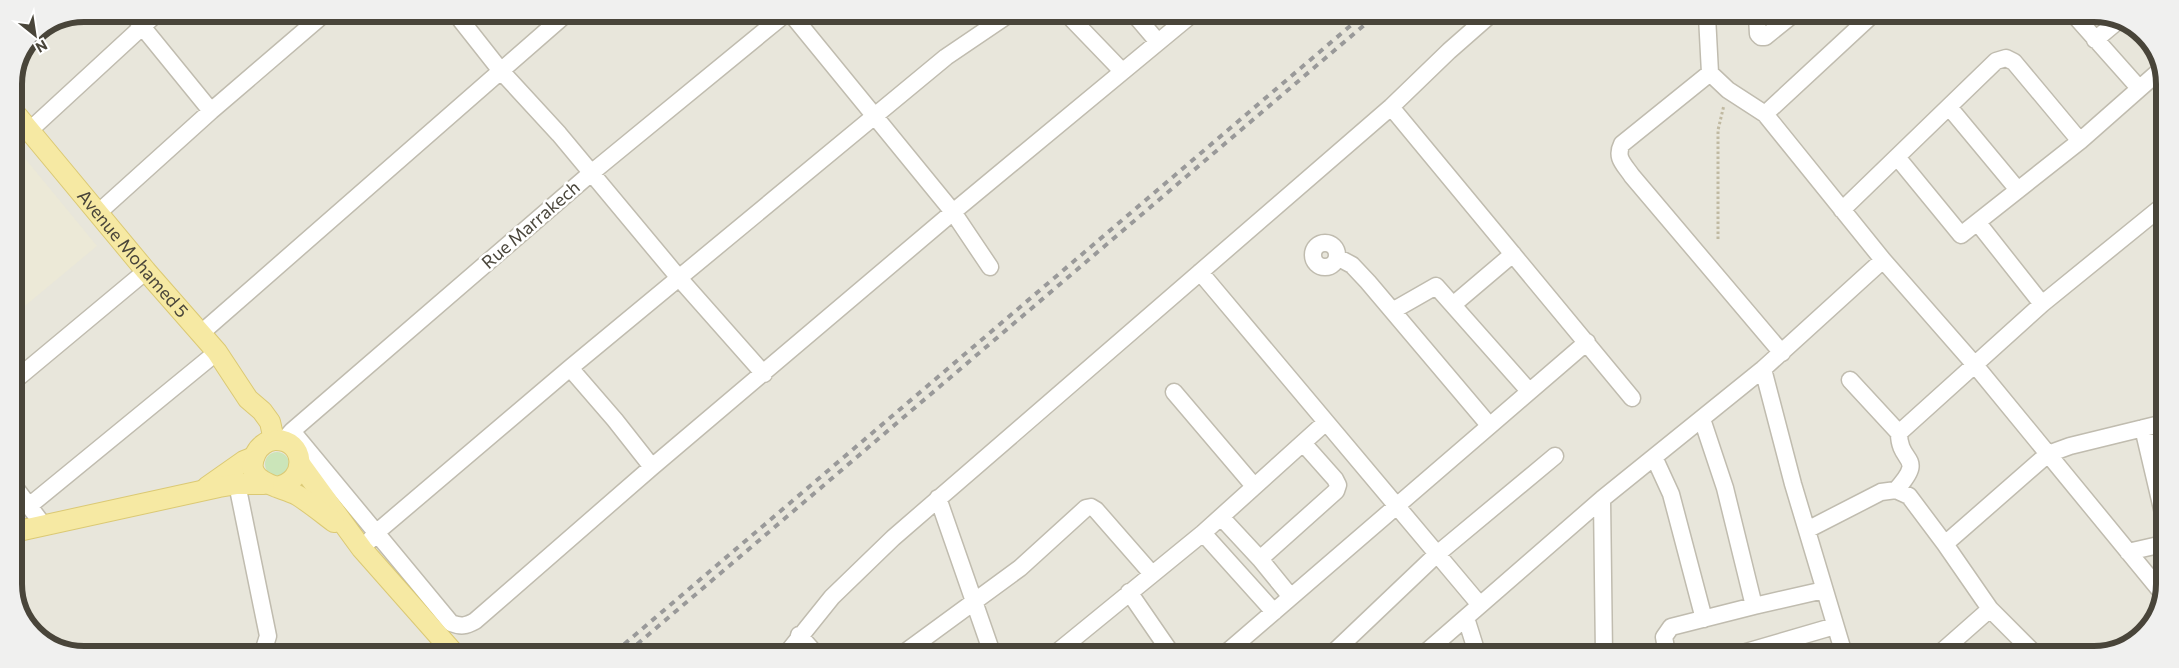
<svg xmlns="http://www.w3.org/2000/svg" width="2179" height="668" font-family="Commissioner,sans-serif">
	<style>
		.residential { fill: #e8e6db }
		.education { fill: #ece9d7 }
		.green { fill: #cbe5b9 }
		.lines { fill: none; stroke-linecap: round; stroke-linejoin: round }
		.minor-casing { stroke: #c0bcaf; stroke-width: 19 }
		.major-casing { stroke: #dbc974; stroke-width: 22 }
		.path { stroke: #c0b9a1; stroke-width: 3; stroke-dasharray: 2.5 2.5; stroke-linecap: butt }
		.minor { stroke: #fff; stroke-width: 16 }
		.major { stroke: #f6e9a3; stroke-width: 20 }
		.rail { stroke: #999; stroke-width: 4; stroke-dasharray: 6 6; stroke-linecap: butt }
		.labels { text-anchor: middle; stroke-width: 5; stroke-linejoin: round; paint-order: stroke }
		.street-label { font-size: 18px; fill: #49453a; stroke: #fff }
		.rim { fill: none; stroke: #49453a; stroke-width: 6 }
	</style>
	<rect width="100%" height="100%" fill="#f5f3ec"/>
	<path class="residential" d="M 85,14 L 2113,16 L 2150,41 L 2165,80 L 2163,602 L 2138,639 L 2094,654 L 66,652 L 31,630 L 14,588 L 14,85 L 35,34 Z"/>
	<path class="education" d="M 14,145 L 97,246 L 14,315 Z"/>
	<path class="green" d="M265 464a12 12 0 1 1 24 0a12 12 0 1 1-24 0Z"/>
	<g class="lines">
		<g class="minor-casing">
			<path id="minor" d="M 132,14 L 211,111
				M 456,14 L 501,71 L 559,134 L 679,278 L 764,374
				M 792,15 L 953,212 L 990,267
				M 1068,15 L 1122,71
				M 1135,15 L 1158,42
				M 1707,16 L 1710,73 L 1728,90 L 1765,114 L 1883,260 L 1975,365 L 2163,594
				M 1757,16 L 1758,34 L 1761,37 L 1765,37 L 1791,16
				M 2075,16 L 2139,88
				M 2095,40 L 2119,20
				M 1710,73 L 1622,144 C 1615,158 1624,164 1632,176 L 1782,353
				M 1391,107 L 1632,398
				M 1949,107 L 2018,190
				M 1765,114 L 1871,16
				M 30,130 L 156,14
				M 1897,157 L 1961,235 L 2080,141 L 2156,74 L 2162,72
				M 1842,210 L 1996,61 L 2006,58 L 2014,62 L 2080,141
				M 99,212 L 211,111 L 324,14
				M 1978,223 L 2042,304
				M1313 255a12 12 0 1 1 24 0a12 12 0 1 1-24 0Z
				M 1337,257 L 1352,265 L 1368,282 L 1489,425
				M 1200,272 L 1480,605
				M 1454,304 L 1513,254
				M 1394,310 L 1436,286 L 1529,391
				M 200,334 L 566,14
				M 570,368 L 615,420 L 652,467
				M 1763,369 L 1793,484 L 1844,654
				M 1850,380 L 1899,433 L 2042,304 L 2165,204
				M 14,381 L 146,271
				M 1174,392 L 1254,486
				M 1702,419 L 1725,488 L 1754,606
				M 2143,428 L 2163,513
				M 292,431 L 451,623 C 461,627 466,626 475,621 L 652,467 L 953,212 L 1191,15
				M 285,439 L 292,431 L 590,174 L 784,15
				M 1654,457 L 1671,494 L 1704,619
				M 237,484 L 268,636 L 263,652
				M 14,486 L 44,526
				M 1896,490 C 1927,455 1899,465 1899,433
				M 938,498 L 992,653
				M 1602,499 L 1604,654
				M 29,506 L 217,352
				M 1221,517 L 1260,559 L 1291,597
				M 1807,530 L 1881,492 L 1896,490 L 1909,496 L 1945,544
				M 1203,533 L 1274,612
				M 362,549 L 377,532 L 570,368 L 946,57 L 1008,15
				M 2128,552 L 2163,544
				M 1260,559 L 1336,491 L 1338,485 L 1335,479 L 1303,443
				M 1129,592 L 1171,653
				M 1990,609 L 2035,654
				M 1466,618 L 1477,653
				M 799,635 L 815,653
				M 787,653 L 832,597 L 893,538 L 1391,107 L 1449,51 L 1490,15
				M 904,653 L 1020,568 L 1086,508 L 1091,507 L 1096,510 L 1152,574
				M 1056,653 L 1203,533 L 1326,422
				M 1226,653 L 1587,342
				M 1333,653 L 1436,555 L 1555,456
				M 1425,653 L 1602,499 L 1763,369 L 1883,260
				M 1667,654 L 1664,637 L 1671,627 L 1754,606 L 1824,590
				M 1739,654 L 1835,626
				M 1939,654 L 1990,609 L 1945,544 L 2048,454 L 2070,446 L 2164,423"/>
		</g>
		<g class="major-casing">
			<g id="major">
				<path id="s1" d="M 14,112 L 146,271 L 217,352 L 248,399 L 262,411 L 270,422 L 274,440"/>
				<path d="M 300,464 L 362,549 L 453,652"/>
				<path d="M 207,487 L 244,461 L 254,457"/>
				<path d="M 276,487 C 309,482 306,438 274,440 C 266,441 259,447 256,453 C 241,483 280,486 297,495 C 310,503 322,513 334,522"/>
				<path d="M 14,532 L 219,487 L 237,484 L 264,484"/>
			</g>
		</g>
		<path class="path" d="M 1718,239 L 1718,130 L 1724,105"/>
		<use href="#minor" class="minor"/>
		<use href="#major" class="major"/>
		<path class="rail" d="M 615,652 L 1363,15
			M 628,652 L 1376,15"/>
	</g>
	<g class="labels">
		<g class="street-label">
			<text transform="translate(531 225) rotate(-41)" y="6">Rue Marrakech</text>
			<text dy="6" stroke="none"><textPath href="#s1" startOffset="185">Avenue Mohamed 5</textPath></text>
		</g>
	</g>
	<path d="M0 0H2179V668H0ZM84 22H2094A62 62 0 0 1 2156 84V584A62 62 0 0 1 2094 646H84A62 62 0 0 1 22 584V84A62 62 0 0 1 84 22Z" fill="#f0f0ef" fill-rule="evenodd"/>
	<path class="rim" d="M84 22H2094A62 62 0 0 1 2156 84V584A62 62 0 0 1 2094 646H84A62 62 0 0 1 22 584V84A62 62 0 0 1 84 22Z"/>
	<g transform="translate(35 35) rotate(150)" stroke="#ffffff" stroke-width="4" paint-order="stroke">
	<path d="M0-4L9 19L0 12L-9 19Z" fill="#49453a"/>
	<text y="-8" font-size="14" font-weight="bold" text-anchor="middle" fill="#49453a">N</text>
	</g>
</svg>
